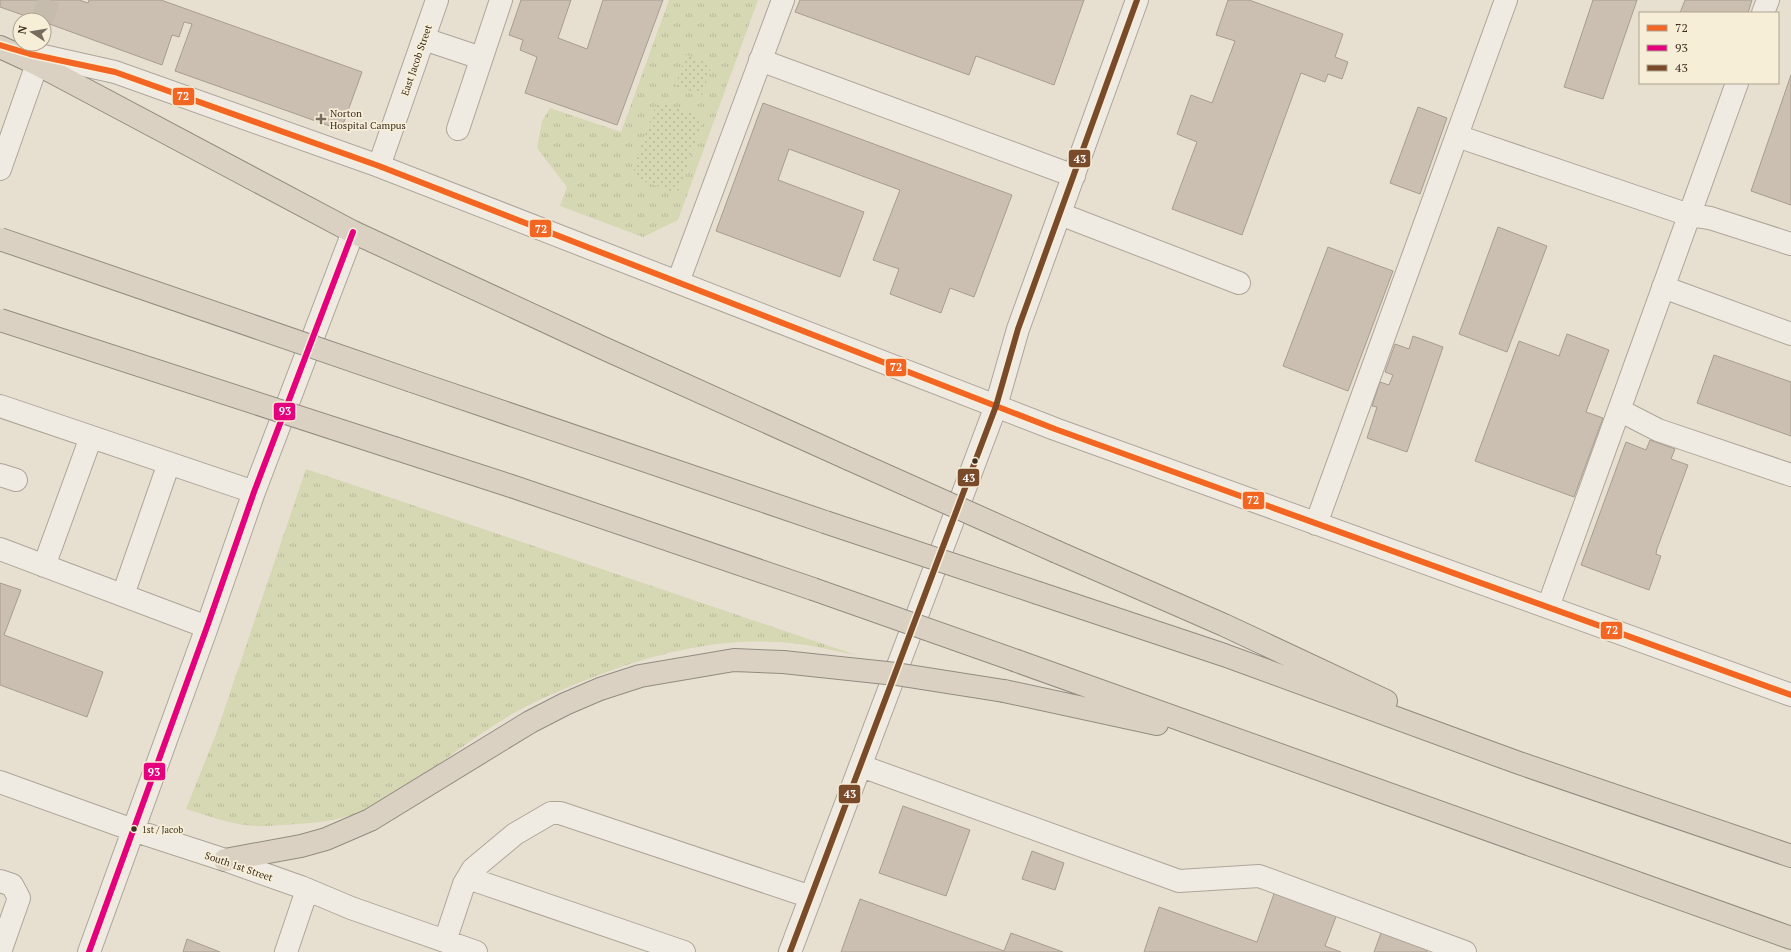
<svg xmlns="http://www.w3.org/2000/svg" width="1791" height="952" font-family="'PT Serif',serif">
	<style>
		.grass { fill: url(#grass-tufts) }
		.park { fill: url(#park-dots) }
		.building { fill: #cbbfb2; stroke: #a89c90 }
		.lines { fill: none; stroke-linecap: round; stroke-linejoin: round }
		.minor-tunnel { stroke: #c5bcae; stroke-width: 22; stroke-dasharray: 22 11; stroke-linecap: butt }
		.minor-casing { stroke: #ada599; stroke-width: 24 }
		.highway-casing { stroke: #928b80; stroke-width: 24 }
		.minor { stroke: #efebe3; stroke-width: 22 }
		.highway { stroke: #dad1c2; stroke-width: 22 }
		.highway-bridge-casing { stroke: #928b80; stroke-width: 24; stroke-linecap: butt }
		.highway-bridge { stroke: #dad1c2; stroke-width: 22 }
		.bus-1-casing { stroke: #f7eed8; stroke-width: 9 }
		.bus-2-casing { stroke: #f7eed8; stroke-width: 9 }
		.bus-3-casing { stroke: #f7eed8; stroke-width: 9 }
		.bus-1 { stroke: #f26522; stroke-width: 6 }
		.bus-2 { stroke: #e5007d; stroke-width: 6 }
		.bus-3 { stroke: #7a4b2a; stroke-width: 6 }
		.poi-dot { fill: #786c5e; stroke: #f7eed8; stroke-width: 1.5 }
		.bus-dot { fill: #3d2e20; stroke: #f7eed8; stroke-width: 1.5 }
		.labels { text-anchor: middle; stroke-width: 3.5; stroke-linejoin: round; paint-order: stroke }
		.bus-label { font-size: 9px; fill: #3d2e20; stroke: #f7eed8; text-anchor: start }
		.street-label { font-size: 10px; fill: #3d2e20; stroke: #f7eed8 }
		.poi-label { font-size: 10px; fill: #3d2e20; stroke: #f7eed8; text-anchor: start }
		.line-badge { stroke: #f7eed8; stroke-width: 1.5 }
		.badge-label { font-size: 11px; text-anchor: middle; font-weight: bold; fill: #fff }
	</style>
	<defs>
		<pattern id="grass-tufts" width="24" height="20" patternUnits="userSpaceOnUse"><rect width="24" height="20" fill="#d6d7b3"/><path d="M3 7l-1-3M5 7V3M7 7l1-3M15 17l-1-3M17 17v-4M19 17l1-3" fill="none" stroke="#b9b99a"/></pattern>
		<pattern id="park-dots" width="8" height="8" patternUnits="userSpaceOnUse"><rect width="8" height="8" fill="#d6d7b3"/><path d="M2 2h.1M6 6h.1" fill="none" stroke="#b9b99a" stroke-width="1.8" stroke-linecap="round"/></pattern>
	</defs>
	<rect width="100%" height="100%" fill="#e7e0d1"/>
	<path class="grass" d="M 669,0 L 758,0 L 678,220 L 643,237 L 560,206 L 567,187 L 537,148 L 542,121 L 550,108 L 621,132 Z
		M 306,469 L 856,655 C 830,650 804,643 777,642 C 694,637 610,667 535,702 C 503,717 474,739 444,760 C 418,778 391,798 362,811 C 337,822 311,823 284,825 C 275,825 265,827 256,826 C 232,825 209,816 186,809 L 216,734 Z"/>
	<path class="park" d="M 686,55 L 712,64 L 702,95 L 675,86 Z
		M 663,103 L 699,116 L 703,122 L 681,185 L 679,190 L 674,192 L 637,179 L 634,174 L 634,166 L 656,105 Z"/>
	<path class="building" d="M 0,0 L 79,0 L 88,3 L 89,0 L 161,0 L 362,72 L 341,130 L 175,71 L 192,24 L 184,22 L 179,37 L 172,35 L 162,65 L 44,22 L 44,20 L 37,20 L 0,7 Z
		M 521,0 L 571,0 L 558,38 L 587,49 L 603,0 L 663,0 L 617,125 L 525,93 L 537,57 L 520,50 L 523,40 L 509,35 Z
		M 800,0 L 1084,0 L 1054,85 L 976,56 L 969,75 L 795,12 Z
		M 1228,0 L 1249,0 L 1343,34 L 1335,57 L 1348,62 L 1342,79 L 1328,74 L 1325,82 L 1301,73 L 1242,235 L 1172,209 L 1197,142 L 1177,134 L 1191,95 L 1212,103 L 1235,41 L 1216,35 Z
		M 1593,0 L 1637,0 L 1603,99 L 1564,87 Z
		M 1685,0 L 1752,0 L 1748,13 L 1680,13 Z
		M 1791,75 L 1791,205 L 1751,191 Z
		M 763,103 L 1012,195 L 974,297 L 950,288 L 941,313 L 890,294 L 899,269 L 873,260 L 900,190 L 789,149 L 778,180 L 864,212 L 840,277 L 716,231 Z
		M 1418,107 L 1447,118 L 1420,194 L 1390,183 Z
		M 1498,227 L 1547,246 L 1507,352 L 1459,334 Z
		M 1328,247 L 1393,271 L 1348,391 L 1283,366 Z
		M 1567,334 L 1609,350 L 1586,412 L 1603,418 L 1574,497 L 1475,461 L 1519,341 L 1559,356 Z
		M 1413,336 L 1443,347 L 1407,452 L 1367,438 L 1377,407 L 1372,406 L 1380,382 L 1389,385 L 1393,375 L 1385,372 L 1395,344 L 1409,349 Z
		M 1714,355 L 1791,382 L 1791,436 L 1697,403 Z
		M 1650,440 L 1675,449 L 1671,459 L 1688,465 L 1657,549 L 1656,554 L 1661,556 L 1649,590 L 1581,565 L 1626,442 L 1646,450 Z
		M 0,583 L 21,590 L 4,635 L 103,672 L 87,717 L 0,685 Z
		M 903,806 L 970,830 L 946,896 L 879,873 Z
		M 1032,851 L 1064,863 L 1055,890 L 1022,879 Z
		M 1275,891 L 1337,914 L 1325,946 L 1341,952 L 1144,952 L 1159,907 L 1257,942 Z
		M 860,899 L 1004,951 L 1011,933 L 1063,952 L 841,952 Z
		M 1382,930 L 1429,947 L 1427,952 L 1374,952 Z
		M 187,939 L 220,952 L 183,952 Z"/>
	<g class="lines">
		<path class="minor-tunnel" d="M 42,20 L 49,0"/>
		<g class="minor-casing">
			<path id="minor" d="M 1763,13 L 1768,0
				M 424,39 L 481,58
				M 21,51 L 115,72 L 379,166 L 1055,429 L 1791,695
				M 760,60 L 1074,176
				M 458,129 L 501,0
				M 1457,136 L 1689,215 L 1710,218 L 1791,244
				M 379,166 L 437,0
				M 0,169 L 37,64
				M 1060,214 L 1239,283
				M 678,282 L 783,0
				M 1663,287 L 1791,334
				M 0,406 L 254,492
				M 1619,410 L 1658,430 L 1791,475
				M 0,475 L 16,480
				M 1316,524 L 1506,0
				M 0,549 L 207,627
				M 44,566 L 91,437
				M 123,595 L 169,463
				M 1548,607 L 1737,83
				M 861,766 L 1179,881 L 1259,876 L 1465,952
				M 0,782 L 133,830 L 225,860 L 301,887 L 351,908 L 476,952
				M 468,878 L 684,952
				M 0,881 L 12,885 L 19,898 L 0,952
				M 445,941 L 464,884 L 473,869 L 515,834 L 551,813 L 560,813 L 811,897
				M 89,952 L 207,627 L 254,492 L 353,232
				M 286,952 L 307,890
				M 790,952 L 996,406 L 1018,329 L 1137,0"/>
		</g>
		<g class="highway-casing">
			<path id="highway" d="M 0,47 L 37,64 L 353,232 L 603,348 L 849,459
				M 412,381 L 825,522
				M 394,448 L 511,486 L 813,589
				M 1057,552 L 1224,625 L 1386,701
				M 1038,593 L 1224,655 L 1519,763 L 1791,856
				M 1017,661 L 1791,938
				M 1004,691 L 1157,724
				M 225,860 L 301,846 L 326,839 L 370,820 L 530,722 L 565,704 L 600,689 L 640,676 L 734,660 L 783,662"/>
		</g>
		<use href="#minor" class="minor"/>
		<use href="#highway" class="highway"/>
		<g class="highway-bridge-casing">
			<path id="highway-bridge" d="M 0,239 L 412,381
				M 0,320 L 394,448
				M 849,459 L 1057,552
				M 825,522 L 1038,593
				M 813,589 L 1017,661
				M 783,662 L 896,674 L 1004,691"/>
		</g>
		<use href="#highway-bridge" class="highway-bridge"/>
		<g class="bus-1-casing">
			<path id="bus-1" d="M 0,45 L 30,54 L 115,72 L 379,166 L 1055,429 L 1791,695"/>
		</g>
		<g class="bus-2-casing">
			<path id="bus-2" d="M 89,952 L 207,627 L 254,492 L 353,232"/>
		</g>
		<g class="bus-3-casing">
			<path id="bus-3" d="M 790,952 L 996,406 L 1018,329 L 1137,0"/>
		</g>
		<use href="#bus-1" class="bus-1"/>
		<use href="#bus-2" class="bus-2"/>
		<use href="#bus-3" class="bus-3"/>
	</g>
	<path class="poi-dot" d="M319 113h4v4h4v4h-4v4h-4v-4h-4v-4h4z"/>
	<g class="bus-dot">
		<circle cx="975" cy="461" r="3.5"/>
		<circle cx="134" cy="829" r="3.5"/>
	</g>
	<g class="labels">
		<g class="bus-label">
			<text x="142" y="833">1st / Jacob</text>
		</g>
		<g class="street-label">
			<text transform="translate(416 60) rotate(-71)" y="4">East Jacob Street</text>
			<text transform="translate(239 866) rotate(19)" y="4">South 1st Street</text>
		</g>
		<g class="poi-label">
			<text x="330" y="117">Norton<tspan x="330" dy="12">Hospital Campus</tspan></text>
		</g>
	</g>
	<g class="line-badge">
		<rect x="172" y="87" width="23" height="19" rx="4" fill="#f26522"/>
		<rect x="1068" y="149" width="23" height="19" rx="4" fill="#7a4b2a"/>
		<rect x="529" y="219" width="23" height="19" rx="4" fill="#f26522"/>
		<rect x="885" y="358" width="22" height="19" rx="4" fill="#f26522"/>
		<rect x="273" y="402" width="23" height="19" rx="4" fill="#e5007d"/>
		<rect x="957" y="468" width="23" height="19" rx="4" fill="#7a4b2a"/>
		<rect x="1242" y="491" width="23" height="19" rx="4" fill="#f26522"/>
		<rect x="1600" y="621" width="23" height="19" rx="4" fill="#f26522"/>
		<rect x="143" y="762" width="23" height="19" rx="4" fill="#e5007d"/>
		<rect x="838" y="784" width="23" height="20" rx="4" fill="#7a4b2a"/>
	</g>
	<g class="badge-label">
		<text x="183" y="100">72</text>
		<text x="1080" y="163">43</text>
		<text x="541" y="233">72</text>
		<text x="896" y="371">72</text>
		<text x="285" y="415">93</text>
		<text x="969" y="482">43</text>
		<text x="1253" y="504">72</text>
		<text x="1612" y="634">72</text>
		<text x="154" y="776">93</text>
		<text x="850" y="798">43</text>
	</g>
	<rect x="1639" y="12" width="140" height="72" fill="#f7eed8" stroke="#ada18e"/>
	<rect x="1647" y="25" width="20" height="6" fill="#f26522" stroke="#ada18e"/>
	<text x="1675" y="32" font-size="12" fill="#3d2e20">72</text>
	<rect x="1647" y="45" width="20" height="6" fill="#e5007d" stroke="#ada18e"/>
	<text x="1675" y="52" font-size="12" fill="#3d2e20">93</text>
	<rect x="1647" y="65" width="20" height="6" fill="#7a4b2a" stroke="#ada18e"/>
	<text x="1675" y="72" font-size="12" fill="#3d2e20">43</text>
	<g transform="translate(32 32) rotate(282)"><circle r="19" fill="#f7eed8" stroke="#ada18e"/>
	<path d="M0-3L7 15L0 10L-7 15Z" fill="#786c5e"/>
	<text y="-6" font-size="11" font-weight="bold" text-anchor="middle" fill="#3d2e20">N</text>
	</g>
</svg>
